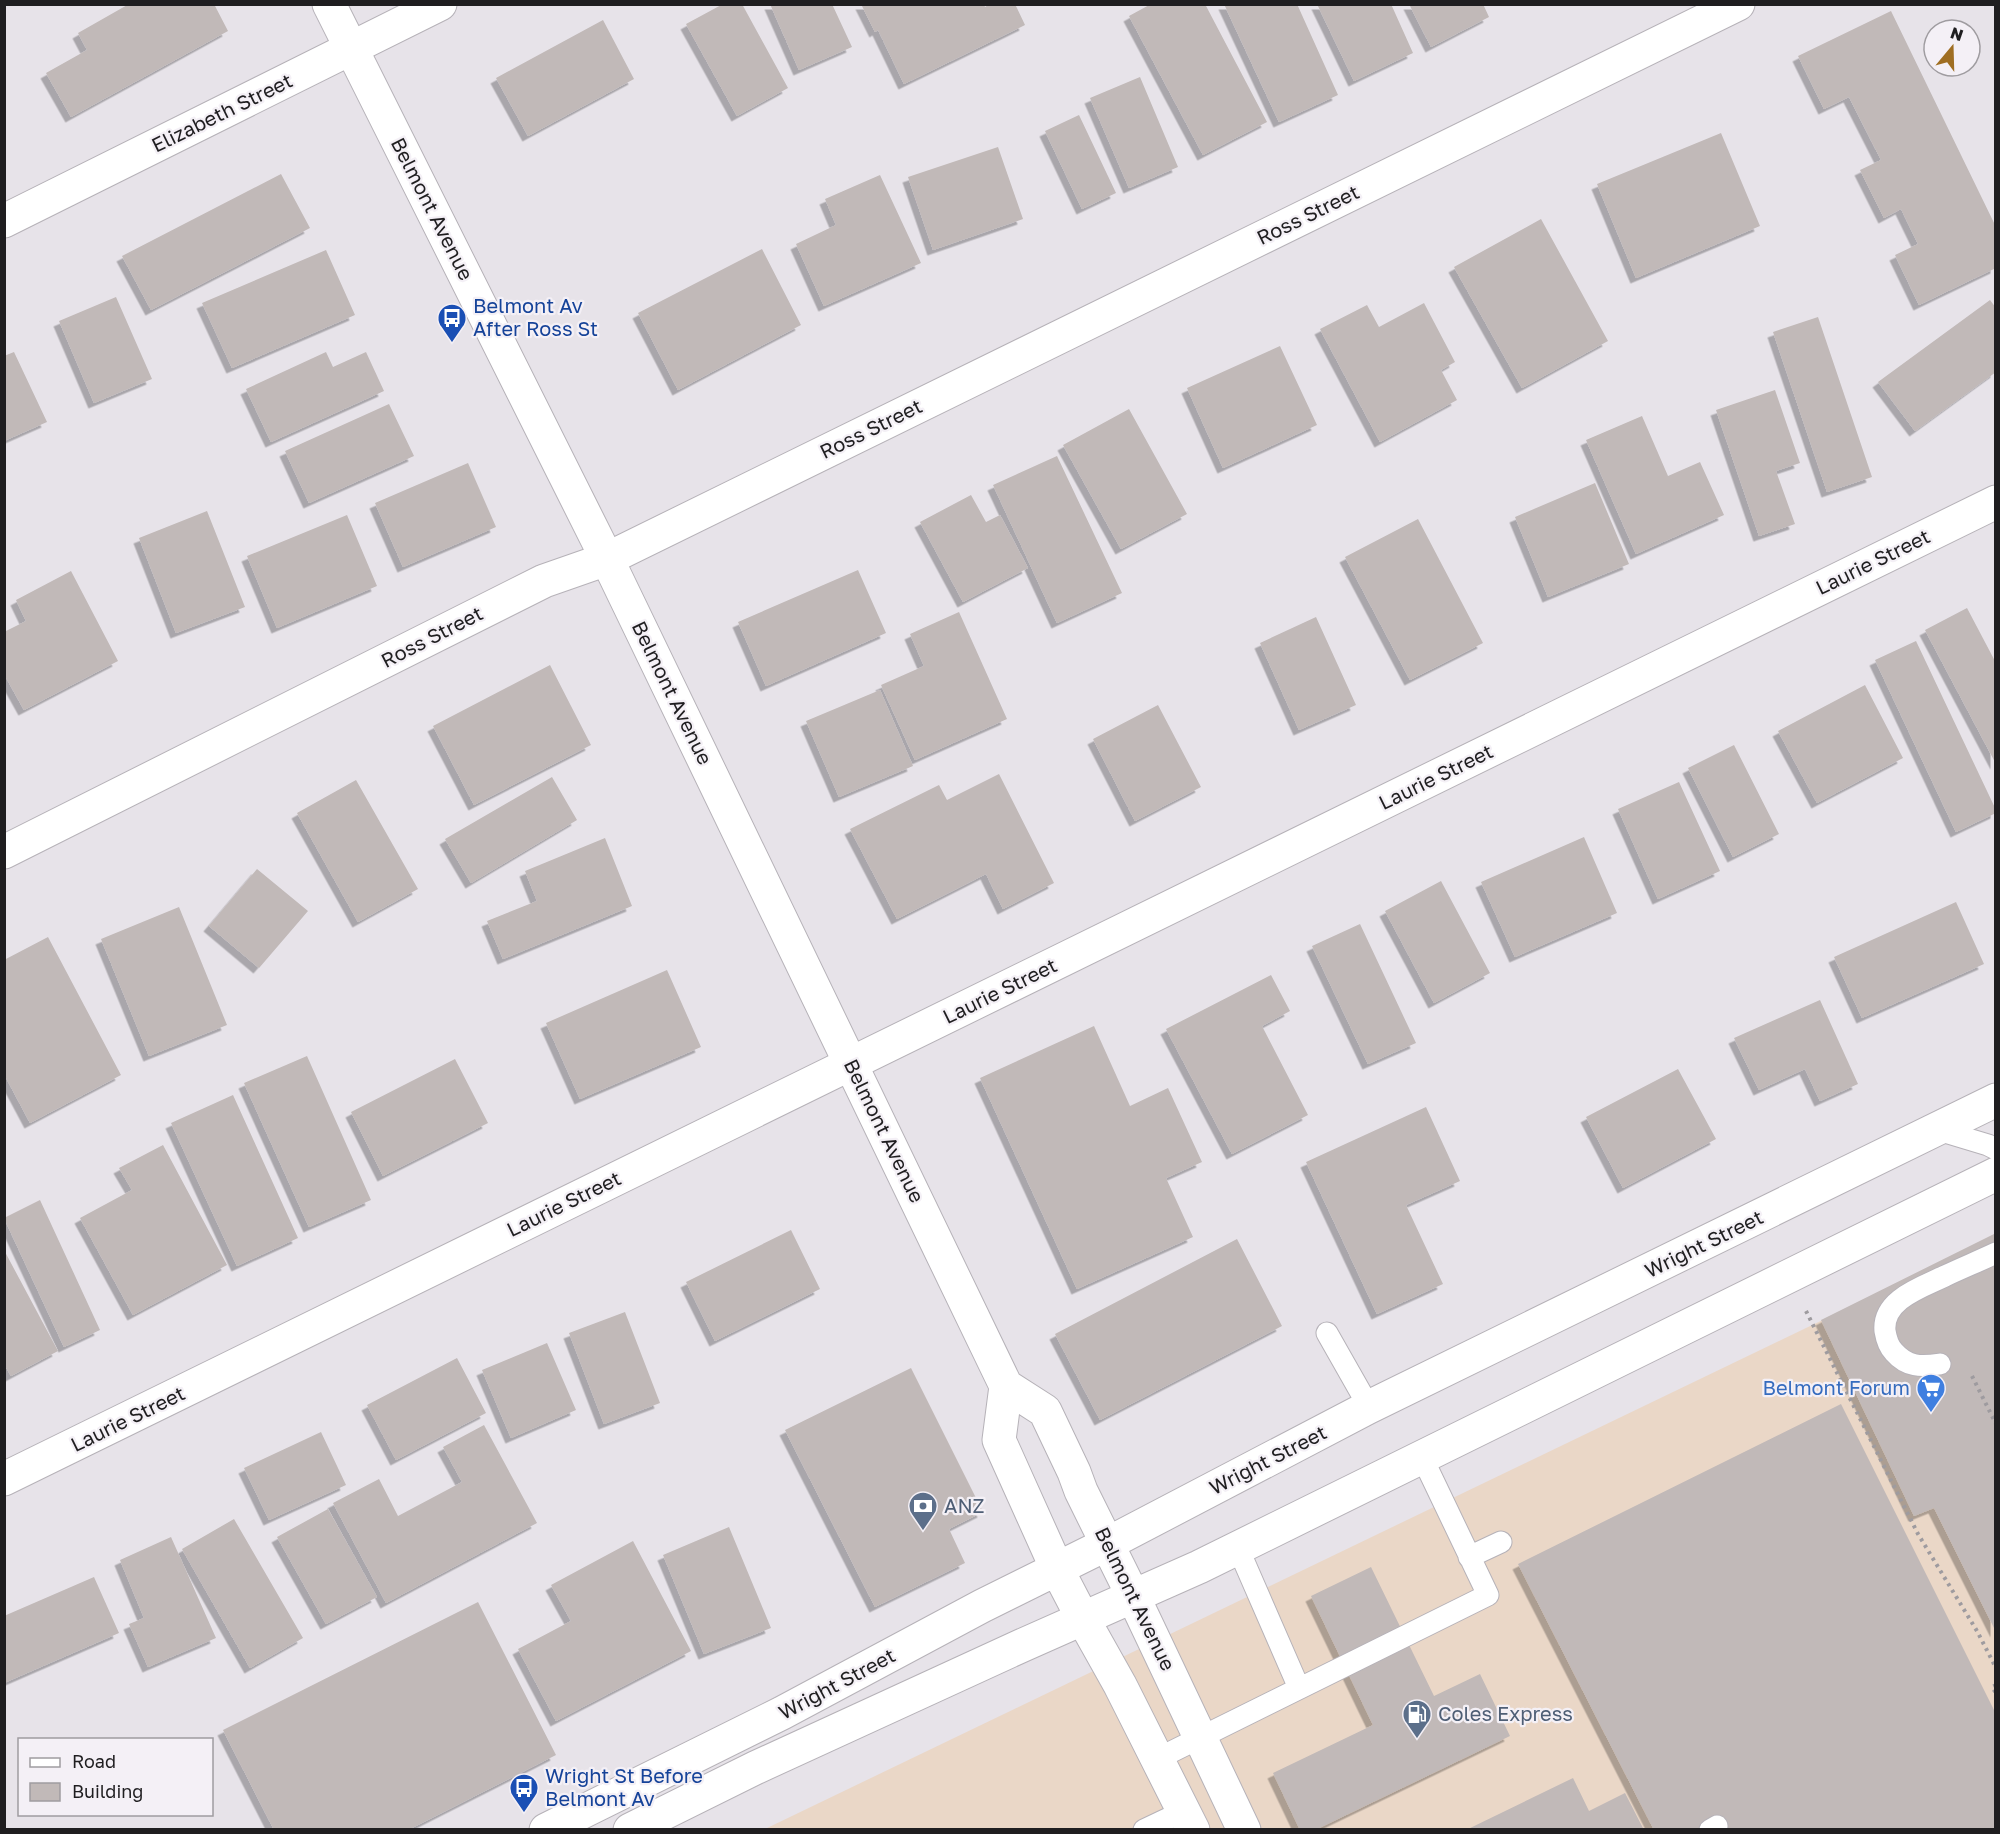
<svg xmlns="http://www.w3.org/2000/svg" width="2000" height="1834" font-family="'Golos Text',sans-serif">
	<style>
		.commercial { fill: #ead7c7 }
		.building { fill: #c1b9b8; filter: url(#shadow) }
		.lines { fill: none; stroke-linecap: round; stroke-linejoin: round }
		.lane-casing { stroke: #b6b2b8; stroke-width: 23 }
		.street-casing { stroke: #b6b2b8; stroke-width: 35 }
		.secondary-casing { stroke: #b6b2b8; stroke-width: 35 }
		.path { stroke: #9e9b9f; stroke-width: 4; stroke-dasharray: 3 4.5; stroke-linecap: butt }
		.lane { stroke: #fff; stroke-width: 21 }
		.street { stroke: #fff; stroke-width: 33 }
		.secondary { stroke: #fff; stroke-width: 33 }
		.labels { text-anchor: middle; stroke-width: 4.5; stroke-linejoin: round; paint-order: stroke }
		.street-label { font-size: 20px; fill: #1f1e20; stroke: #f4f0f6 }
		.transit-label { font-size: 20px; fill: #164399; stroke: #f4f0f6; text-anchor: start }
		.shop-label { font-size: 20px; fill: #366cbe; stroke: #f4f0f6; text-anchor: end }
		.service-label { font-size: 20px; fill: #4e5e75; stroke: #f4f0f6; text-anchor: start }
	</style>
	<defs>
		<filter id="shadow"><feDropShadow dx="-5.5" dy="5.5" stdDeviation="0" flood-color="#0004"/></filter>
	</defs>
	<rect width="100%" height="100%" fill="#e7e3e9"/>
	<path class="commercial" d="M 1995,1237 L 1995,1829 L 765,1829 Z"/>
	<path class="building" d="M 129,4 L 214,4 L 228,31 L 71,117 L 46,73 L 87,50 L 78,33 Z
		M 723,4 L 742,4 L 788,88 L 737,116 L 686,24 Z
		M 770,4 L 832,4 L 852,47 L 799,70 Z
		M 861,4 L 984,4 L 985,7 L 990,4 L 1015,4 L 1025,25 L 904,84 L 878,30 L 875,32 Z
		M 1151,4 L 1205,4 L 1267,122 L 1203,155 L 1129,16 Z
		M 1224,4 L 1297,4 L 1338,95 L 1279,122 Z
		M 1317,4 L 1391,4 L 1413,53 L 1354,81 Z
		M 1409,4 L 1483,4 L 1489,17 L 1431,47 Z
		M 1891,11 L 1996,227 L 1996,268 L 1919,305 L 1895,255 L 1918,244 L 1901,209 L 1884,218 L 1860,170 L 1881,160 L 1849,97 L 1824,109 L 1798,56 Z
		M 603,20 L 634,79 L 528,136 L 496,78 Z
		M 1140,77 L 1178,167 L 1129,188 L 1090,98 Z
		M 1079,115 L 1116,193 L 1082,209 L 1045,131 Z
		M 1721,133 L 1760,226 L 1636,278 L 1597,184 Z
		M 998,147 L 1023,219 L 933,250 L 908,177 Z
		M 281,174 L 310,228 L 151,310 L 122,256 Z
		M 880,175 L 921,263 L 824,306 L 796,244 L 836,225 L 825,199 Z
		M 1541,219 L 1608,341 L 1522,388 L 1454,267 Z
		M 762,249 L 801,325 L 678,390 L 638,313 Z
		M 326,250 L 355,315 L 232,368 L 202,303 Z
		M 116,297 L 152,379 L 94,403 L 59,321 Z
		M 1990,300 L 1996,308 L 1996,372 L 1915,431 L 1878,382 Z
		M 1424,303 L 1455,362 L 1441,370 L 1457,400 L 1380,442 L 1320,329 L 1367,305 L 1379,327 Z
		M 1818,317 L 1872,477 L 1827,492 L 1773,332 Z
		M 1280,346 L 1317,425 L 1223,468 L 1187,388 Z
		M 14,352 L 47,422 L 4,441 L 4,356 Z
		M 326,352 L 333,367 L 366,352 L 384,391 L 271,442 L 246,389 Z
		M 1775,390 L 1800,463 L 1776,471 L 1795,524 L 1759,536 L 1716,410 Z
		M 389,404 L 414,456 L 309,503 L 285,451 Z
		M 1129,409 L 1187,514 L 1121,549 L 1063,445 Z
		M 1642,416 L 1668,476 L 1700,462 L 1724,515 L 1636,554 L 1586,440 Z
		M 1057,456 L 1122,593 L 1057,623 L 993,485 Z
		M 468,463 L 496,527 L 403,567 L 375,503 Z
		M 1595,483 L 1629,564 L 1548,597 L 1515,517 Z
		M 971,495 L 986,522 L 1000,515 L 1028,568 L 963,602 L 920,522 Z
		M 207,511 L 245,607 L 176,633 L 139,538 Z
		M 347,515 L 377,586 L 277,628 L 247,556 Z
		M 1418,519 L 1483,643 L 1410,680 L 1345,557 Z
		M 858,570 L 886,633 L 766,686 L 738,622 Z
		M 71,571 L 118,661 L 24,710 L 4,674 L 4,632 L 26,621 L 16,600 Z
		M 1967,608 L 1996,663 L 1996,764 L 1925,630 Z
		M 959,612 L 1007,719 L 915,760 L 881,685 L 924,666 L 910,634 Z
		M 1316,617 L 1356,705 L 1299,730 L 1260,643 Z
		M 1916,641 L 1996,810 L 1996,813 L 1956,832 L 1875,660 Z
		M 550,665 L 591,745 L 474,805 L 433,726 Z
		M 1865,685 L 1903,758 L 1817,803 L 1778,731 Z
		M 880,690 L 913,766 L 839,797 L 806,721 Z
		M 1158,705 L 1201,787 L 1135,821 L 1093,739 Z
		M 1734,745 L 1779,834 L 1733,857 L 1688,768 Z
		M 999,774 L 1054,883 L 1003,909 L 986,874 L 897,919 L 850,829 L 939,785 L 947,800 Z
		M 552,777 L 577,820 L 471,883 L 445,839 Z
		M 356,780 L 418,889 L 358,922 L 297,813 Z
		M 1679,782 L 1720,871 L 1658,899 L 1618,809 Z
		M 1584,837 L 1617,913 L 1515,957 L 1481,882 Z
		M 605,838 L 632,906 L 503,959 L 487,921 L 537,901 L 525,871 Z
		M 257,869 L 308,911 L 259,968 L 209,926 Z
		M 1441,881 L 1490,973 L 1434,1003 L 1385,911 Z
		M 1956,902 L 1984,964 L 1862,1018 L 1834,957 Z
		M 179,907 L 227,1025 L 149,1056 L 101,939 Z
		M 1360,924 L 1416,1043 L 1368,1064 L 1312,946 Z
		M 48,937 L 121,1075 L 30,1123 L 4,1074 L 4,960 Z
		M 667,970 L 701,1047 L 580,1099 L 546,1023 Z
		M 1271,975 L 1290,1011 L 1262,1026 L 1308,1115 L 1232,1154 L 1166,1029 Z
		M 1820,1000 L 1858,1084 L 1820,1101 L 1805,1069 L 1759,1090 L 1734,1038 Z
		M 1094,1026 L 1130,1106 L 1168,1088 L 1202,1162 L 1166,1178 L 1193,1237 L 1077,1289 L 980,1078 Z
		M 307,1056 L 371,1200 L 309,1227 L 244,1083 Z
		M 455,1059 L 488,1123 L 383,1176 L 351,1112 Z
		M 1678,1069 L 1716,1139 L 1623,1188 L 1586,1117 Z
		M 233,1095 L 298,1238 L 237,1266 L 171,1123 Z
		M 1426,1107 L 1460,1181 L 1406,1205 L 1443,1284 L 1377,1314 L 1306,1162 Z
		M 163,1145 L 227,1265 L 133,1315 L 80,1218 L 132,1190 L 119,1168 Z
		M 40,1200 L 100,1330 L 64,1347 L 4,1218 Z
		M 791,1230 L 820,1289 L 715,1341 L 686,1282 Z
		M 1996,1233 L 1996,1632 L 1934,1508 L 1914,1516 L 1821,1320 Z
		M 1237,1239 L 1282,1326 L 1100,1420 L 1055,1334 Z
		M 4,1250 L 58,1351 L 11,1376 L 4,1364 Z
		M 625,1312 L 660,1403 L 604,1424 L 569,1333 Z
		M 547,1343 L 576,1410 L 511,1438 L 482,1370 Z
		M 457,1358 L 486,1413 L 396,1460 L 367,1405 Z
		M 911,1368 L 983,1512 L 949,1529 L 965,1563 L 875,1607 L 785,1430 Z
		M 1841,1404 L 1996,1714 L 1996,1830 L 1654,1830 L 1518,1564 Z
		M 484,1425 L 537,1523 L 386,1603 L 333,1503 L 379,1479 L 398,1516 L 462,1482 L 443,1447 Z
		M 321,1432 L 346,1485 L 269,1520 L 244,1468 Z
		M 328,1509 L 377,1597 L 326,1624 L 277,1537 Z
		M 234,1519 L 303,1638 L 250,1668 L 182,1549 Z
		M 729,1527 L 771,1628 L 704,1654 L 663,1555 Z
		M 171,1537 L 216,1638 L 148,1667 L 129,1624 L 144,1618 L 120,1560 Z
		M 633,1541 L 691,1651 L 556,1721 L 518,1649 L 571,1621 L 551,1585 Z
		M 1371,1567 L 1434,1696 L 1480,1674 L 1510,1736 L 1315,1830 L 1300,1830 L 1273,1773 L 1373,1725 L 1311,1596 Z
		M 94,1577 L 119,1633 L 4,1683 L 4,1616 Z
		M 478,1602 L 556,1755 L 408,1830 L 274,1830 L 223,1730 Z
		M 1573,1778 L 1589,1811 L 1625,1793 L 1644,1830 L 1466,1830 Z"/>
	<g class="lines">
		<g class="lane-casing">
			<path id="lane" d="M 1935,1129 L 1988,1145 L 1996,1149
				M 1327,1333 L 1369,1407
				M 1940,1364 C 1921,1367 1907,1367 1894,1352 C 1889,1347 1886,1337 1885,1331 C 1882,1299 1923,1287 1945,1276 C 1962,1268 1979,1261 1996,1253
				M 1238,1548 L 1299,1688
				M 1469,1557 L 1501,1542
				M 1157,1759 L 1488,1595 L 1422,1457
				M 1144,1830 L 1184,1811
				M 1710,1830 L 1717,1826"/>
		</g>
		<g class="street-casing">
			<path id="street" d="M 4,221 L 440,4
				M 4,852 L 544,581 L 607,559 L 1738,4
				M 4,1479 L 1996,502
				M 1133,1596 L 1244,1830
				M 1083,1619 L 1120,1685 L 1193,1830"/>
		</g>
		<g class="secondary-casing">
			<path id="secondary" d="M 329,4 L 607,559 L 1006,1386 L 1045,1411 L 1074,1472 L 1081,1491 L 1133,1596
				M 1006,1386 L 999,1440 L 1057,1569 L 1083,1619
				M 546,1830 L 782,1713 L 982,1606 L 1107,1544 L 1369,1407 L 1996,1100
				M 630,1830 L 755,1768 L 1023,1645 L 1199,1567 L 1996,1174"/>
		</g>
		<path class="path" d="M 1806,1311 L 1918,1534 L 1977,1631 L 1996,1668
			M 1972,1376 L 1996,1424
			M 1996,1685 L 1992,1687 L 1996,1693"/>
		<use href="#lane" class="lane"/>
		<use href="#street" class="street"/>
		<use href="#secondary" class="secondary"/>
	</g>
	<defs>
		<g id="bus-pin" transform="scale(1.5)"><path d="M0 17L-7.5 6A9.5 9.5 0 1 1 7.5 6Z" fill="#1a4fb4" stroke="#f4f0f6"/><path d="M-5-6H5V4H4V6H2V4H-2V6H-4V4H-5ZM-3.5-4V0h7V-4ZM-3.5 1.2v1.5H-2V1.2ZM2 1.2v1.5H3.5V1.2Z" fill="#fff"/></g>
		<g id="supermarket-pin" transform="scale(1.5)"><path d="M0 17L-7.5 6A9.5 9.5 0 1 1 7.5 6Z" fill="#3f7fe0" stroke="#f4f0f6"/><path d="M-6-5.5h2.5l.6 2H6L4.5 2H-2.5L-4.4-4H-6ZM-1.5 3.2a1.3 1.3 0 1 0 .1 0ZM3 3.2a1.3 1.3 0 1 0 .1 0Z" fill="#fff"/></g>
		<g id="bank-pin" transform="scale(1.5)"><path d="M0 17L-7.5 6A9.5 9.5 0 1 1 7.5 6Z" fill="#5c6f8a" stroke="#f4f0f6"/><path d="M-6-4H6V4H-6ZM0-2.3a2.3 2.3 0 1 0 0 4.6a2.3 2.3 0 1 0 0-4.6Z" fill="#fff"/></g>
		<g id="fuel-pin" transform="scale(1.5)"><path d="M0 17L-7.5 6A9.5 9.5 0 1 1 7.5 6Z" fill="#5c6f8a" stroke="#f4f0f6"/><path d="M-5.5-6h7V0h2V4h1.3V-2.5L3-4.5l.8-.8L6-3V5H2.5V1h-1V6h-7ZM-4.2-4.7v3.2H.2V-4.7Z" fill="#fff"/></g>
	</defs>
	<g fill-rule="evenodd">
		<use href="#bus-pin" x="452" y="318"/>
		<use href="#supermarket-pin" x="1931" y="1388"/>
		<use href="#bank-pin" x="923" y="1506"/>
		<use href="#fuel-pin" x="1417" y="1714"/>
		<use href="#bus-pin" x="524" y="1788"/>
	</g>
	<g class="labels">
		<g class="street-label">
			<text transform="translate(222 113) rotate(-26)" y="7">Elizabeth Street</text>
			<text transform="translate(432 209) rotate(63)" y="7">Belmont Avenue</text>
			<text transform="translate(1308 215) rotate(-26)" y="7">Ross Street</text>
			<text transform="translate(871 429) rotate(-26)" y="7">Ross Street</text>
			<text transform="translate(1873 562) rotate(-26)" y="7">Laurie Street</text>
			<text transform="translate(432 637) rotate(-27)" y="7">Ross Street</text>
			<text transform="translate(672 693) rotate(64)" y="7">Belmont Avenue</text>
			<text transform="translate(1436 777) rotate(-26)" y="7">Laurie Street</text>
			<text transform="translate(1000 991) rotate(-26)" y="7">Laurie Street</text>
			<text transform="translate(884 1131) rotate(64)" y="7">Belmont Avenue</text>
			<text transform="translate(564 1204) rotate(-26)" y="7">Laurie Street</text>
			<text transform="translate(1704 1244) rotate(-26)" y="7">Wright Street</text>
			<text transform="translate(128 1419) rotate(-26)" y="7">Laurie Street</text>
			<text transform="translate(1268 1460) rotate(-27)" y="7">Wright Street</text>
			<text transform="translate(1135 1599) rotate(64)" y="7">Belmont Avenue</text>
			<text transform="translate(837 1684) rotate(-28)" y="7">Wright Street</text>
		</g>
		<g class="transit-label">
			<text x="473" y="313">Belmont Av<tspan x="473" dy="23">After Ross St</tspan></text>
			<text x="545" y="1783">Wright St Before<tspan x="545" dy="23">Belmont Av</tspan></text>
		</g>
		<g class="shop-label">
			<text x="1910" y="1395">Belmont Forum</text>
		</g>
		<g class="service-label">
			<text x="944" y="1513">ANZ</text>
			<text x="1438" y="1721">Coles Express</text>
		</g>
	</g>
	<rect width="2000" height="1834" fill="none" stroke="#1f1e20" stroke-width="12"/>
	<rect x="18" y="1738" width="195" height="78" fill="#f4f0f6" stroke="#9f9ca0" stroke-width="1.5"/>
	<rect x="30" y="1758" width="30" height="9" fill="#ffffff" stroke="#9f9ca0" stroke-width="1.5"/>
	<text x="72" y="1768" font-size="18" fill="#1f1e20">Road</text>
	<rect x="30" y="1783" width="30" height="18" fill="#c1b9b8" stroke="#9f9ca0" stroke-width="1.5"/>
	<text x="72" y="1798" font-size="18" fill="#1f1e20">Building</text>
	<g transform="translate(1952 48) rotate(19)"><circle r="28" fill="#f4f0f6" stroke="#9f9ca0" stroke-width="1.5"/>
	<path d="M0-4.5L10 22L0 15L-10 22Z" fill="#9f6e22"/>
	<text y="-9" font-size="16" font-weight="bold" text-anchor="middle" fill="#1f1e20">N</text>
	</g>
</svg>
